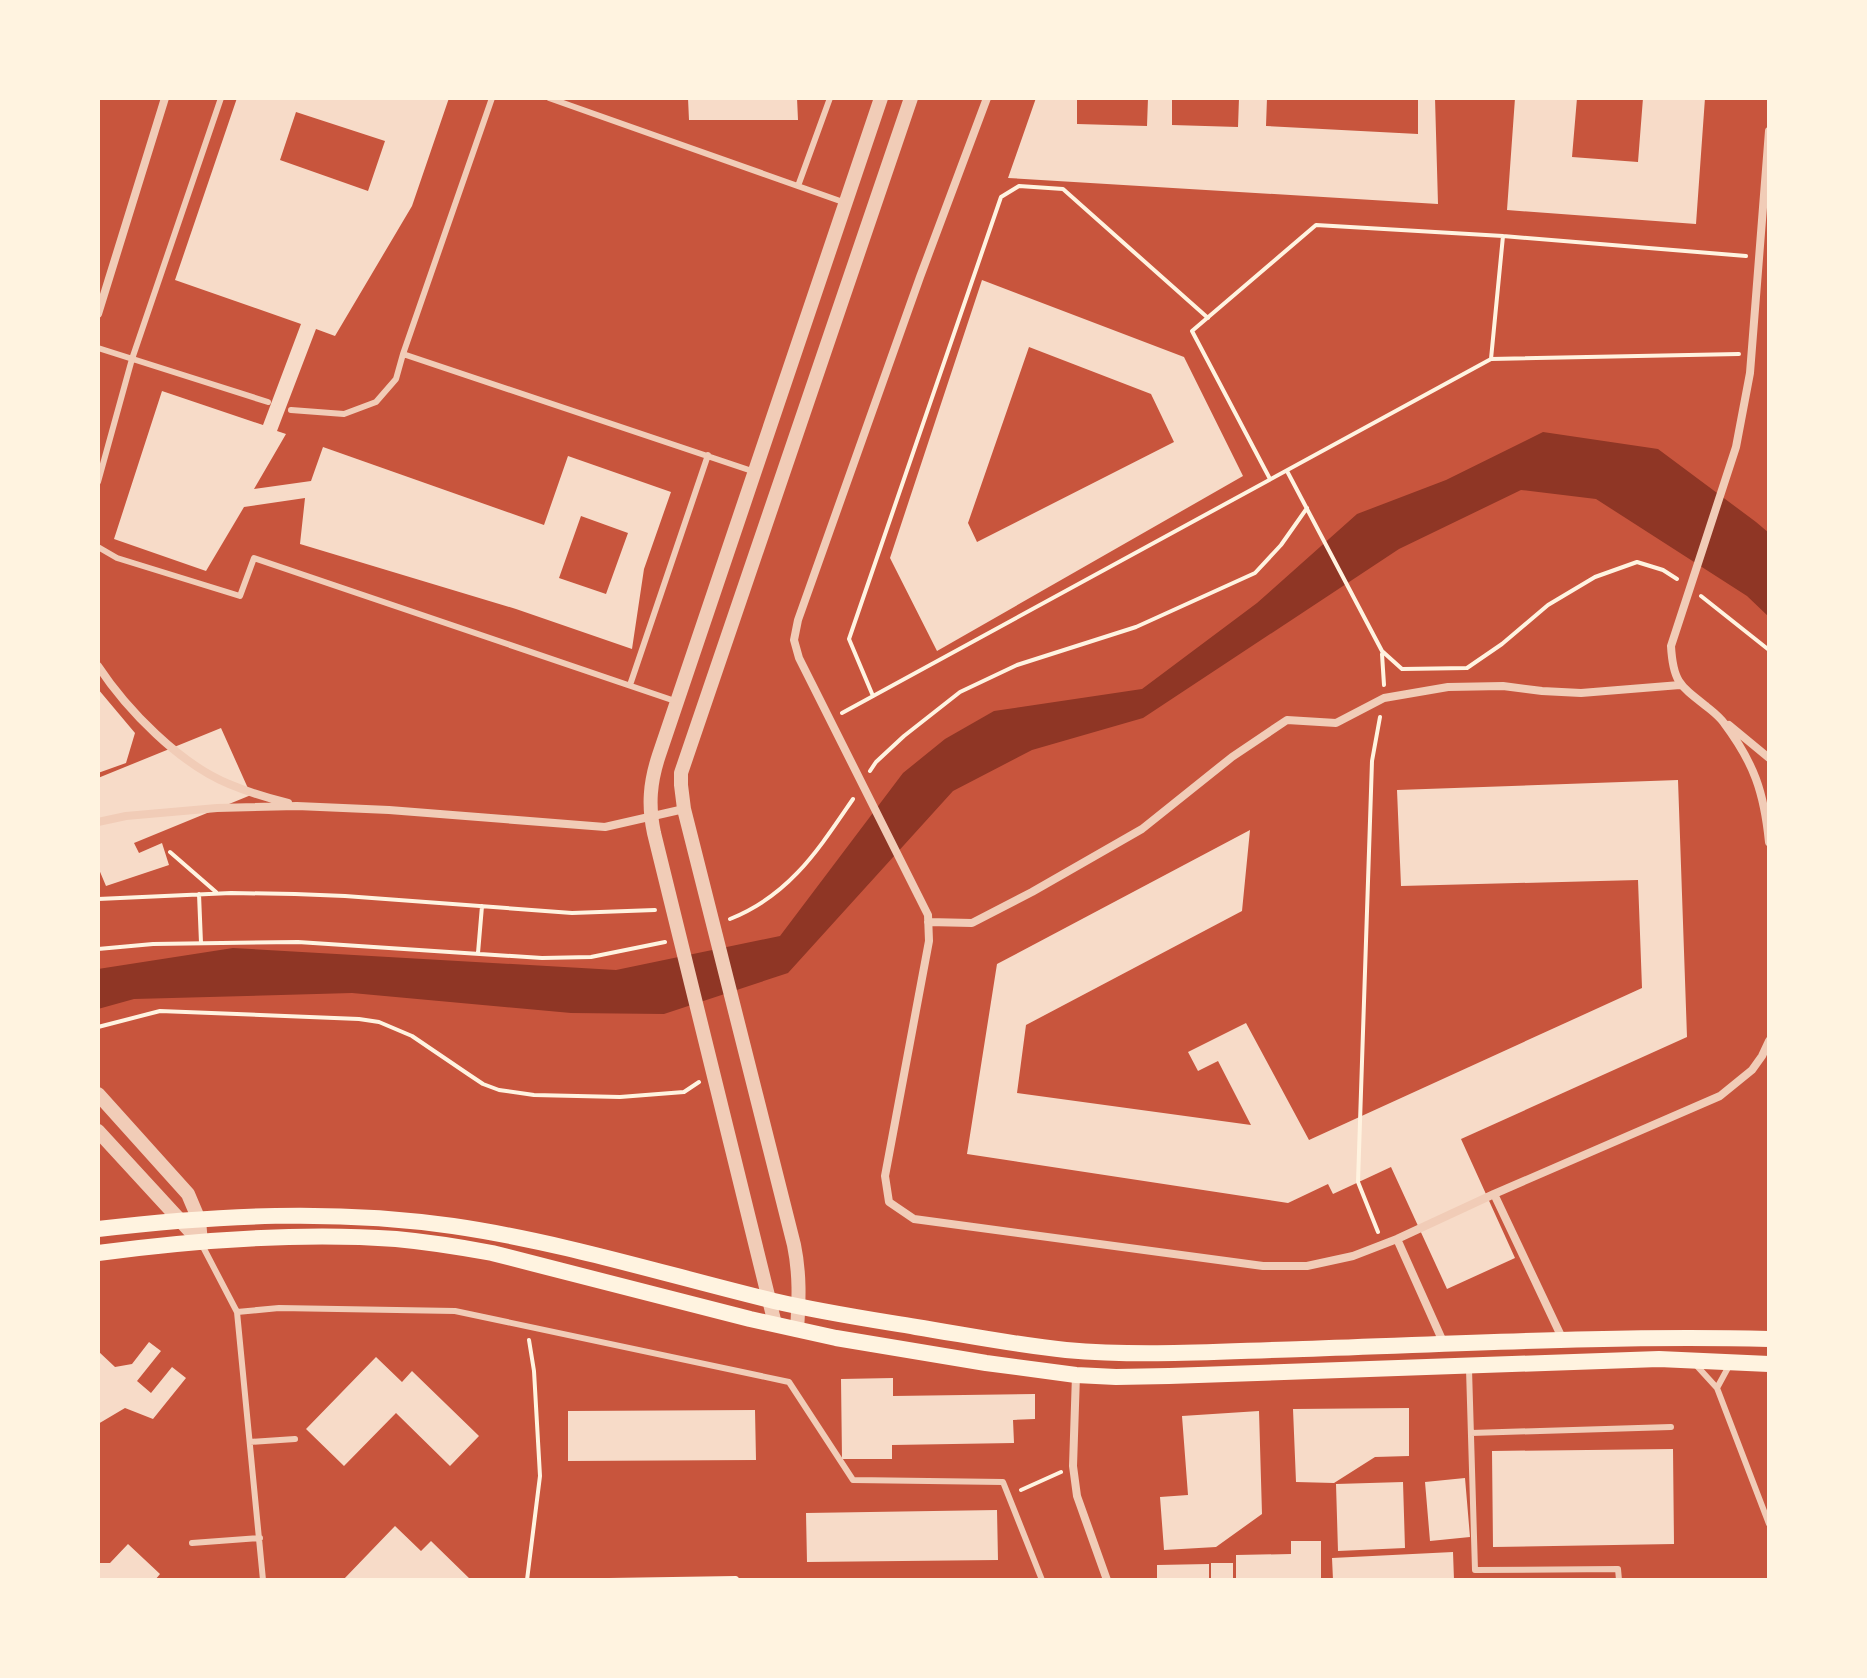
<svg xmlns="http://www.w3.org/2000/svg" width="1867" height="1678" font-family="Barlow,sans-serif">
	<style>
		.water { fill: #8f3625 }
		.building { fill: #f7dbc8; fill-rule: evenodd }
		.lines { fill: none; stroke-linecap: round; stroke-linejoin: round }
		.path { stroke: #fff3e0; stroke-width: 4 }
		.service { stroke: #f1ccb7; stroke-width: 6 }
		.minor { stroke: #f1ccb7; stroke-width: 8 }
		.tertiary { stroke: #f1ccb7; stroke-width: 14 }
		.secondary { stroke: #fff3e0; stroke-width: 16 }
	</style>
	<rect width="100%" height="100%" fill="#c8553d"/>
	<path class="water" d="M 1543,432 L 1658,449 L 1756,522 L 1769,533 L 1769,617 L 1747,596 L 1596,499 L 1521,490 L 1399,549 L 1143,718 L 1032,750 L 953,791 L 788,973 L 664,1014 L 571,1013 L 352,993 L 134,999 L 98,1009 L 98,969 L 233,948 L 616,970 L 780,936 L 903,773 L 945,739 L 994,711 L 1142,689 L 1257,603 L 1357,514 L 1446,480 Z"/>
	<path class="building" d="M 237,98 L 449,98 L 412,206 L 335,336 L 316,329 L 277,431 L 286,434 L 254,489 L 311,481 L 323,447 L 544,525 L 568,456 L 671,492 L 644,569 L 632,649 L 516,609 L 300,544 L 305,498 L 244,507 L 206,571 L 114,539 L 162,391 L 263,425 L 301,324 L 175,280 ZM 296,112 L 385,141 L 368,191 L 280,160 ZM 581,516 L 628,533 L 606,594 L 559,578 Z
		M 688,98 L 797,98 L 798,120 L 689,120 Z
		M 1036,98 L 1077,98 L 1077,124 L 1147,126 L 1148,98 L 1172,98 L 1172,125 L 1238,127 L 1239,98 L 1267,98 L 1266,126 L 1418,134 L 1418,98 L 1435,98 L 1438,204 L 1008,178 Z
		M 1515,98 L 1577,98 L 1572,157 L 1638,162 L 1643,98 L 1705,98 L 1696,224 L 1507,210 Z
		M 982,280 L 1184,357 L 1243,476 L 937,651 L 890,558 ZM 1029,347 L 1151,394 L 1174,442 L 977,542 L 968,523 Z
		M 98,689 L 135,733 L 126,763 L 98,773 Z
		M 221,728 L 251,795 L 134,843 L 139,853 L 162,843 L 169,865 L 106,886 L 98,867 L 98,778 Z
		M 1678,780 L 1687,1037 L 1461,1139 L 1515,1258 L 1447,1289 L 1391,1167 L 1333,1194 L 1328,1184 L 1288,1203 L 967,1154 L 997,964 L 1250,830 L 1242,911 L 1026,1025 L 1017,1093 L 1251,1125 L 1218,1061 L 1198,1071 L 1188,1052 L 1246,1023 L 1309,1140 L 1642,988 L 1638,880 L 1401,886 L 1397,790 Z
		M 149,1342 L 161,1351 L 137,1381 L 151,1393 L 172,1367 L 186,1378 L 153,1419 L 125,1408 L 98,1424 L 98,1351 L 115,1367 L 132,1364 Z
		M 376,1357 L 402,1382 L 412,1371 L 479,1436 L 450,1466 L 396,1413 L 344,1466 L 306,1429 Z
		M 893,1378 L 893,1396 L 1035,1394 L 1035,1419 L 1013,1420 L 1014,1443 L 892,1445 L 892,1459 L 842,1459 L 841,1379 Z
		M 1409,1408 L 1409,1456 L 1375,1457 L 1334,1483 L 1296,1482 L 1293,1409 Z
		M 755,1410 L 756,1460 L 568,1461 L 568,1411 Z
		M 1259,1411 L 1262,1514 L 1216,1547 L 1164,1550 L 1160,1497 L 1188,1495 L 1182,1416 Z
		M 1673,1449 L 1674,1544 L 1493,1547 L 1492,1451 Z
		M 1465,1478 L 1470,1537 L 1430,1541 L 1425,1482 Z
		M 1403,1482 L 1405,1548 L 1338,1551 L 1336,1484 Z
		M 997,1510 L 998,1560 L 807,1562 L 806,1513 Z
		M 395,1526 L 421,1551 L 431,1541 L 471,1580 L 343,1580 Z
		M 1291,1541 L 1321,1541 L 1321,1580 L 1236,1580 L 1236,1555 L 1291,1554 Z
		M 128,1544 L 160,1574 L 155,1580 L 98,1580 L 98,1563 L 110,1563 Z
		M 1453,1552 L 1454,1580 L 1333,1580 L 1332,1558 Z
		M 1211,1563 L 1233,1563 L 1233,1580 L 1211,1580 Z
		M 1209,1564 L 1209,1580 L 1157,1580 L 1157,1565 Z"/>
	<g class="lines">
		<path class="path" d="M 1491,359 L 1503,236
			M 1287,471 L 1382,651 L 1402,669 L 1467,668 L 1502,644 L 1548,605 L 1595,577 L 1637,562 L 1663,570 L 1677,579
			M 1270,479 L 1192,331 L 1316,225 L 1503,236 L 1746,256
			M 1701,596 L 1769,650
			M 1382,654 L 1384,685
			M 873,696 L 849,639 L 1001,197 L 1019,186 L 1063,189 L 1208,318
			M 842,713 L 1491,359 L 1739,354
			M 870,771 L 876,762 L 904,736 L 960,692 L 1017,665 L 1136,627 L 1255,573 L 1281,545 L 1307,508
			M 170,852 L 216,892
			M 199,894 L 201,943
			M 98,899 L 231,893 L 295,894 L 345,896 L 572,913 L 655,910
			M 730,919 C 790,895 818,850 853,799
			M 98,949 L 153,944 L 298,942 L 542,958 L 591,957 L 665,942
			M 478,953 L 482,906
			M 98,1027 L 160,1011 L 359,1019 L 379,1022 L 412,1036 L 468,1074 L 483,1084 L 499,1090 L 534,1095 L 620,1097 L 684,1092 L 699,1082
			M 1378,1232 L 1358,1182 L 1372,761 L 1380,717
			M 1021,1490 L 1061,1472
			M 527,1580 L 540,1476 L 534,1371 L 529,1340
			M 609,1580 L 736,1578 L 738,1580"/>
		<path class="service" d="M 492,98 L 403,354 L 755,472
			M 549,98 L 843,202
			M 798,186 L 830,98
			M 98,348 L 268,402
			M 291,410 L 344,414 L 376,402 L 396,379 L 403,354
			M 98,482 L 132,359 L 221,98
			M 98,547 L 117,558 L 240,596 L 254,558 L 675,701
			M 630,685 L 708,455
			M 202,1245 L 237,1312 L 263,1580
			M 237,1312 L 279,1308 L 455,1311 L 789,1382 L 853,1480 L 1003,1482 L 1042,1580
			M 1696,1365 L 1717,1388 L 1769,1524
			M 1469,1369 L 1475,1570 L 1618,1569 L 1619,1580
			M 1717,1388 L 1730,1364
			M 1471,1433 L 1671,1427
			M 250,1442 L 295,1439
			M 192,1543 L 260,1538"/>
		<path class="minor" d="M 987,98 L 920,277 L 798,620 L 794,640 L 799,658 L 928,915 L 929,941 L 885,1176 L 889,1202 L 914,1219 L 1263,1266 L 1307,1266 L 1353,1256 L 1397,1239 L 1494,1194 L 1720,1096 L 1752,1070 L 1762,1056 L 1769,1041
			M 1769,131 L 1750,373 L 1736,447 L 1671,646 C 1673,681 1679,685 1706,706 C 1712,711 1719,716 1724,723 C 1754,763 1764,792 1769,842
			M 98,314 L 165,98
			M 98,666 C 127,710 180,764 229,784 C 248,792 268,798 288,803
			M 1729,725 L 1769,758
			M 98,822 L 126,816 L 217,808 L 297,806 L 389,810 L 605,827 L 684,809
			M 928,922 L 972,923 L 1032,892 L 1142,829 L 1232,757 L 1287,720 L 1336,723 L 1384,698 L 1448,687 L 1503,686 L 1542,691 L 1581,693 L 1680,685
			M 1494,1194 L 1563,1340
			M 1397,1239 L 1444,1344
			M 1076,1375 L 1073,1466 L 1077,1496 L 1107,1580"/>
		<path class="tertiary" d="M 98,1094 L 188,1194 L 199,1220 L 201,1243
			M 98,1131 L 201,1243
			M 775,1324 L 654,833 C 648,805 650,782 659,755 L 881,98
			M 797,1330 C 799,1300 800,1274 794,1245 L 684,809 L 681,785 L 681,773 L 911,98"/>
		<path class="secondary" d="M 98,1229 C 215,1215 336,1209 453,1226 C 562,1242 667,1275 774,1301 C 821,1312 868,1319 916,1327 C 966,1335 1016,1345 1066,1350 C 1145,1357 1225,1351 1303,1349 C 1458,1344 1614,1335 1769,1339
			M 98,1253 C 196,1240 297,1232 396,1239 C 428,1242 460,1247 492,1253 L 750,1319 L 836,1338 L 986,1363 L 1076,1375 L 1116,1377 L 1169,1376 L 1659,1359 L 1769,1364"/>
	</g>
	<rect width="1867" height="1678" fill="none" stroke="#fff3e0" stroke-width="200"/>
</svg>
